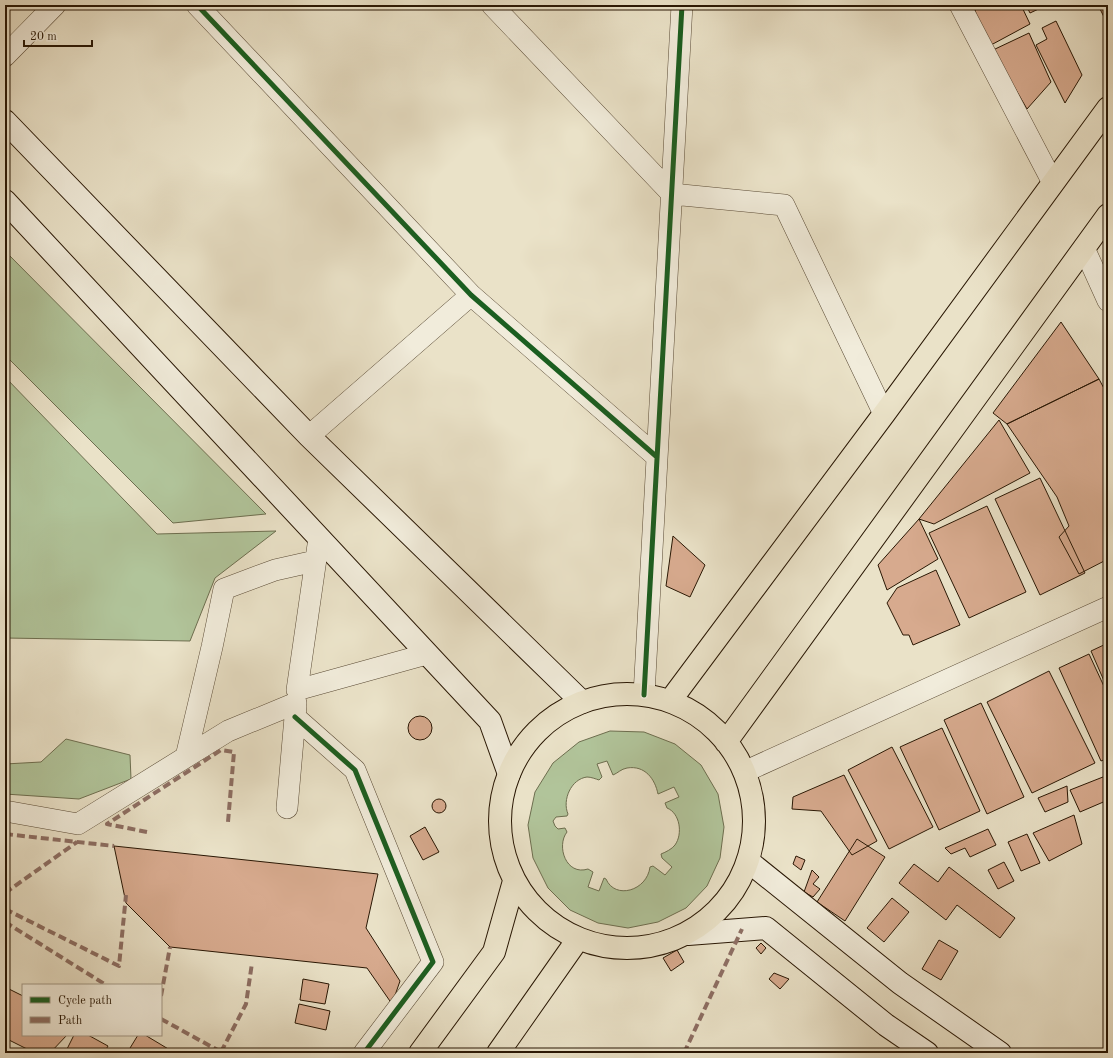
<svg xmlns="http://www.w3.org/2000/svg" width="1113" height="1058" font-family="'Old Standard TT',serif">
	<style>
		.green { fill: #b1c49a; stroke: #6d6e4f; fill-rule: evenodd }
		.building { fill: #d7aa8e; stroke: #291704 }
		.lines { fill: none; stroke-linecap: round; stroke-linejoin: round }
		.minor-casing { stroke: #594a35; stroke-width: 22 }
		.secondary-casing { stroke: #291704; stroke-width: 24 }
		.primary-casing { stroke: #291704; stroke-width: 24 }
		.minor { stroke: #f1ecdb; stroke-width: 21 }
		.secondary { stroke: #f1ecdb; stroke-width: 22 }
		.primary { stroke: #eae2c8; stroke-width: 22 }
		.quiet { stroke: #8d6e63; stroke-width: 4; stroke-dasharray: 8 4; stroke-linecap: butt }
		.cycleway-casing { stroke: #f1ecdb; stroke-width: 8 }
		.cycleway { stroke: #1b5e20; stroke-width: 5 }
	</style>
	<rect width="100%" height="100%" fill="#eae2c8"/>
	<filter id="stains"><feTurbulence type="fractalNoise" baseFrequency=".005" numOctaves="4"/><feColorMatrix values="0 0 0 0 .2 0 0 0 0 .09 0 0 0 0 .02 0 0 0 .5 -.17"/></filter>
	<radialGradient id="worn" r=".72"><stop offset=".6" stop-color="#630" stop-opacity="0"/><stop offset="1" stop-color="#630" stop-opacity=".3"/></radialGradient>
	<path class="green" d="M 5,251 L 266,514 L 173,523 L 5,355 Z
		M 5,377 L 157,534 L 276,531 L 215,578 L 190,641 L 5,638 Z
		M 610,731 L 644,732 L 675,744 L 701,765 L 718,794 L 724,827 L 720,858 L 707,886 L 686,908 L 658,922 L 628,928 L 598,923 L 570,910 L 548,888 L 533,858 L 528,825 L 535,792 L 553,763 L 579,742 ZM 607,761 L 613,775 C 618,773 621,769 627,768 C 645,765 655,779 658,794 L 674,787 L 679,797 L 665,803 L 667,808 C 680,813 683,834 675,845 C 672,849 666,852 661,854 L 662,858 L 672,867 L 665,875 L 653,866 L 650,867 C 647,891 615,900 606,879 L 604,878 L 599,891 L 588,887 L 593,872 L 588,869 C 566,876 556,846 567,832 L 565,828 L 558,829 L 555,826 L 553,821 L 556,817 L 567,816 L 568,814 C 562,800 571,779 587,777 C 591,777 596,779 599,780 L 602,777 L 597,764 Z
		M 66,739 L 130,755 L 131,779 L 79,799 L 5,794 L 5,764 L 41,762 Z"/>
	<path class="building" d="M 974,5 L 1021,5 L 1030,24 L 991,45 L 976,14 Z
		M 1026,5 L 1047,5 L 1030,13 Z
		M 1098,5 L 1108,5 L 1108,25 Z
		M 1056,21 L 1082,75 L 1065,103 L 1036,45 L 1047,39 L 1042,28 Z
		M 1029,33 L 1051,82 L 1027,109 L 993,50 Z
		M 1061,322 L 1099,379 L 1007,424 L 993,413 Z
		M 1099,379 L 1108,396 L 1108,559 L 1079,574 L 1059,537 L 1069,526 L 1057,497 L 1007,424 Z
		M 999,420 L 1030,473 L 934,524 L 919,519 Z
		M 1040,478 L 1085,573 L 1040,595 L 995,499 Z
		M 987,506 L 1026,592 L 969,618 L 929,533 Z
		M 919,519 L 938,559 L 887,590 L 878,565 Z
		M 673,536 L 705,565 L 690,597 L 666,586 Z
		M 936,570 L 960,625 L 913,645 L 909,635 L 903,635 L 887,603 L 897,588 Z
		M 1108,643 L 1108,690 L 1091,651 Z
		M 1089,654 L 1108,695 L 1108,758 L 1101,761 L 1059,668 Z
		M 1049,671 L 1095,763 L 1032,793 L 987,702 Z
		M 981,703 L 1024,797 L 987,814 L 944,720 Z
		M408 728a12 12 0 1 1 24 0a12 12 0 1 1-24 0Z
		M 942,728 L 980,811 L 939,830 L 900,747 Z
		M 892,747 L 933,827 L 889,849 L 848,770 Z
		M 844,775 L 877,841 L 852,855 L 821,811 L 792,809 L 793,797 Z
		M 1108,775 L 1108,800 L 1080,812 L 1070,790 Z
		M 1067,786 L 1068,802 L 1045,812 L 1038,798 Z
		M432 806a7 7 0 1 1 14 0a7 7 0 1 1-14 0Z
		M 1074,815 L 1082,844 L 1049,861 L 1033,833 Z
		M 425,827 L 439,852 L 423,860 L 410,836 Z
		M 988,829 L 996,845 L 970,857 L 965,848 L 951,854 L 945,848 Z
		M 1027,834 L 1040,863 L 1021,871 L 1008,842 Z
		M 857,839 L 885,857 L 845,921 L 817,902 Z
		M 114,846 L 378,874 L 366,928 L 400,981 L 392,1004 L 367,968 L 170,947 L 126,903 Z
		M 796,856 L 805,860 L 801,870 L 793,864 Z
		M 1004,862 L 1014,881 L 998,889 L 988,870 Z
		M 914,864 L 938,882 L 949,867 L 1015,918 L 1000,938 L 957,905 L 946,920 L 899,883 Z
		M 812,870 L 819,877 L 813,884 L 820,889 L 813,897 L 804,892 Z
		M 892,898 L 909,912 L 884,942 L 867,928 Z
		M 939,940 L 958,951 L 941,980 L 922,969 Z
		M 761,943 L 766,948 L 761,954 L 756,948 Z
		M 677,950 L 684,962 L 671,971 L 663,958 Z
		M 774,973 L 789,979 L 780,989 L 769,979 Z
		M 303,979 L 329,984 L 325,1004 L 300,1000 Z
		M 5,987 L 23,996 L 23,1035 L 67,1035 L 50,1053 L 35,1053 L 5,1038 Z
		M 299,1004 L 330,1011 L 326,1030 L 295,1023 Z
		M 74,1035 L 88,1035 L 108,1046 L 104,1053 L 65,1053 Z
		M 138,1035 L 145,1035 L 175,1053 L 127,1053 Z"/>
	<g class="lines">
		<g class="minor-casing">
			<path id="minor" d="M 197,5 L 471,295 L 657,457
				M 492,5 L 672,194 L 784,205 L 884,414
				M 960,5 L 1053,183
				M 5,56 L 55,5
				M 1084,248 L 1108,301
				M 309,436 L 471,295
				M 319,538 L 297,690 L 427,654
				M 644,695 L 682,5
				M 295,717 L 355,770 L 433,962 L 364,1053
				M 186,757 L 212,647 L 224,589 L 275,570 L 315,561
				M 744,772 L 1108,607
				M 287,808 L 296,706
				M 5,811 L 78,824 L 228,731 L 296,703"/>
		</g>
		<g class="secondary-casing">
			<path id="secondary" d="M 5,121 L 309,436 L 582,702
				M 5,201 L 490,721 L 509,774
				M 748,861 L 900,983 L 1000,1053
				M 688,934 L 766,928 L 886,1025 L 927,1053"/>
		</g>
		<g class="primary-casing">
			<path id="primary" d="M500 821a127 127 0 1 1 254 0a127 127 0 1 1-254 0Z
				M 670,701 L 884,414 L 1108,108
				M 726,742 L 1108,215
				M 420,1053 L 494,952 L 514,881
				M 498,1053 L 578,939"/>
		</g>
		<use href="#minor" class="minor"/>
		<use href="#secondary" class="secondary"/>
		<use href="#primary" class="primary"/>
		<path class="quiet" d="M 147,832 L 107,824 L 221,750 L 234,752 L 228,822
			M 5,834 L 114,846
			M 5,893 L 77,842
			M 5,909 L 119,966 L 126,895
			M 5,922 L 106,985
			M 161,996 L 170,947
			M 161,1019 L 223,1053
			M 221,1052 L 246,1004 L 252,963
			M 684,1053 L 742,929"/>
		<g class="cycleway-casing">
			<path id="cycleway" d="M 197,5 L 471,295 L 657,457
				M 644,695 L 682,5
				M 295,717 L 355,770 L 433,962 L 364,1053"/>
		</g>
		<use href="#cycleway" class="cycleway"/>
	</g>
	<rect width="1113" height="1058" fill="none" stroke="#eae2c8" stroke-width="20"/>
	<rect x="6" y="6" width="1101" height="1046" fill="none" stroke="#291704" stroke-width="2"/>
	<rect x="10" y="10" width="1093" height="1038" fill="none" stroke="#291704"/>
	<rect x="22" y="984" width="140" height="52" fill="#f1ecdb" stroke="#a19785"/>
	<rect x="30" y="997" width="20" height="6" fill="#1b5e20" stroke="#a19785"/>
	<text x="58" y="1004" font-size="12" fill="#291704">Cycle path</text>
	<rect x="30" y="1017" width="20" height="6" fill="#8d6e63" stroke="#a19785"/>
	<text x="58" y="1024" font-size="12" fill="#291704">Path</text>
	<path d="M24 40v6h68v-6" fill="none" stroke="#291704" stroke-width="2"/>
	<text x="30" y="40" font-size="12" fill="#291704" stroke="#f1ecdb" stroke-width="3" paint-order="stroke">20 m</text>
	<rect width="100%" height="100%" filter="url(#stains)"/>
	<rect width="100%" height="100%" fill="url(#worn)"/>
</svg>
